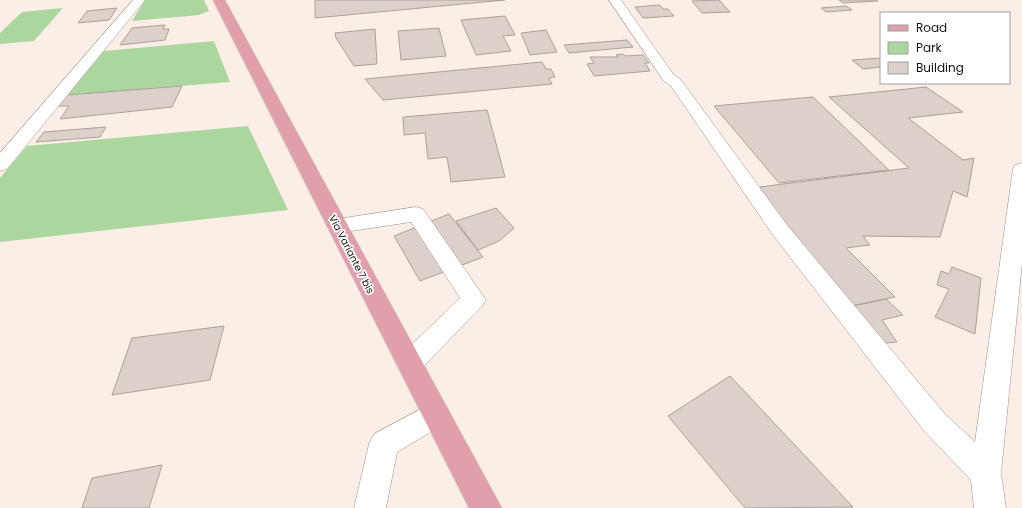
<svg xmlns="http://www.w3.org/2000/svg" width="1022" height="508" font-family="Poppins,sans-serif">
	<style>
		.green { fill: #abd79f }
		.building { fill: #dcd1ca; stroke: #aba09a }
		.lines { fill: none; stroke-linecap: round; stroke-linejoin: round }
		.minor-casing { stroke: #9a8f8a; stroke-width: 1 }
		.major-casing { stroke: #d0d0cf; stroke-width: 1 }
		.minor { fill: #fff; fill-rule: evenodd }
		.major { fill: #e09fab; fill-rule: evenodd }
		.labels { text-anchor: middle; stroke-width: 3.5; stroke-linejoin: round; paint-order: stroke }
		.street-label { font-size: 10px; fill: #161210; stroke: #fff }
	</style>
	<rect width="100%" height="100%" fill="#faeee7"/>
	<path class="green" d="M 145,0 L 204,0 L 209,11 L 199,15 L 132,21 Z
		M 63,8 L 34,41 L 0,44 L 0,33 L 22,12 Z
		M 214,41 L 230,82 L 67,95 L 104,51 Z
		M 248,126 L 288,210 L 0,242 L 0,178 L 27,146 Z"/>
	<path class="building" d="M 315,0 L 505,0 L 315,18 Z
		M 719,0 L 730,12 L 702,13 L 692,1 Z
		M 839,0 L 876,0 L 878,1 L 843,3 Z
		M 660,5 L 663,9 L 668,9 L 674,16 L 643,18 L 635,7 Z
		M 846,6 L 852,10 L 826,12 L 821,8 Z
		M 117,8 L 109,20 L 78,23 L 87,11 Z
		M 505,16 L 515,35 L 503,36 L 511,51 L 476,55 L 461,20 Z
		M 165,25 L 163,29 L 169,29 L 165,40 L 120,45 L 132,28 Z
		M 439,28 L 446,56 L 401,60 L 398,31 Z
		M 375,29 L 377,64 L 354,66 L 336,38 L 335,33 Z
		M 546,30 L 557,52 L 530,55 L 521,33 Z
		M 627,40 L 633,47 L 569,53 L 564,45 Z
		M 623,54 L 625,56 L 643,55 L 649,63 L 645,63 L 650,71 L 594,76 L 587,64 L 594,63 L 590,57 L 618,57 L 616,55 Z
		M 881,58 L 881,67 L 863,69 L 852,60 Z
		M 542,62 L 546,69 L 551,69 L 555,77 L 549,78 L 552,84 L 383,100 L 365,79 Z
		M 182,86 L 172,107 L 60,119 L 69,106 L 58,106 L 67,95 Z
		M 926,87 L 963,112 L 908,118 L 963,160 L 974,158 L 967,197 L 953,191 L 940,237 L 863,236 L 870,245 L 846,248 L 895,297 L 847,307 L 781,224 L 760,187 L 909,168 L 829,97 Z
		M 813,97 L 889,170 L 779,183 L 714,106 Z
		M 487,110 L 505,177 L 451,182 L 447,157 L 428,159 L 425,133 L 404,135 L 403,117 Z
		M 106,127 L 100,137 L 36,142 L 44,132 Z
		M 496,208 L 514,228 L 499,241 L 478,250 L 456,221 Z
		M 449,214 L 483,257 L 420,281 L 394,236 Z
		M 952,267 L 981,278 L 975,334 L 935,317 L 949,289 L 937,285 L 941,271 L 949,274 Z
		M 886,299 L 903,315 L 882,320 L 897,342 L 875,344 L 847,307 Z
		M 224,326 L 210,380 L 112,395 L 132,338 Z
		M 730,376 L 853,507 L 745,508 L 668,416 Z
		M 162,465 L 149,508 L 82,508 L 92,478 Z"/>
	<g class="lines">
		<g class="minor-casing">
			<path id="minor" d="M 133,0 L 145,0 L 7,169 L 0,171 L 0,153 Z
				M 609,0 L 621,0 L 673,74 L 681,80 L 787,225 L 945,414 L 975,442 L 1013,169 L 1015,165 L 1022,163 L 1022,263 L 1001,473 L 1006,508 L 974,508 L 971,480 L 925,432 L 773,235 L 671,86 L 663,80 Z
				M 416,207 L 423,209 L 486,300 L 482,306 L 418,372 L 409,375 L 400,372 L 396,364 L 400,356 L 460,298 L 411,222 L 338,233 L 331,231 L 328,226 L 331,221 L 338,219 Z
				M 436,401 L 446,405 L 450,414 L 446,423 L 397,452 L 386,508 L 354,508 L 369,444 L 374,434 Z"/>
		</g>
		<g class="major-casing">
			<path id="major" d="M 213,0 L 225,0 L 502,508 L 469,508 Z"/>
		</g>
		<use href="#minor" class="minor"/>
		<use href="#major" class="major"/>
	</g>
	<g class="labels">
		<g class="street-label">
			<text transform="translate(352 254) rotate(63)" y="4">Via Variante 7 bis</text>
		</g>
	</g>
	<rect x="880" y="12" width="130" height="72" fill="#ffffff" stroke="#a2a09f"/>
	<rect x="888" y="25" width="20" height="6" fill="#e09fab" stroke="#a2a09f"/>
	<text x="916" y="32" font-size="12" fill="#161210">Road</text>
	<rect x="888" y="42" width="20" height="12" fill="#abd79f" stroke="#a2a09f"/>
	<text x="916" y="52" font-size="12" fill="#161210">Park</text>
	<rect x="888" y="62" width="20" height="12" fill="#dcd1ca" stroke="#a2a09f"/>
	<text x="916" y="72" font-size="12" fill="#161210">Building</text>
</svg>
